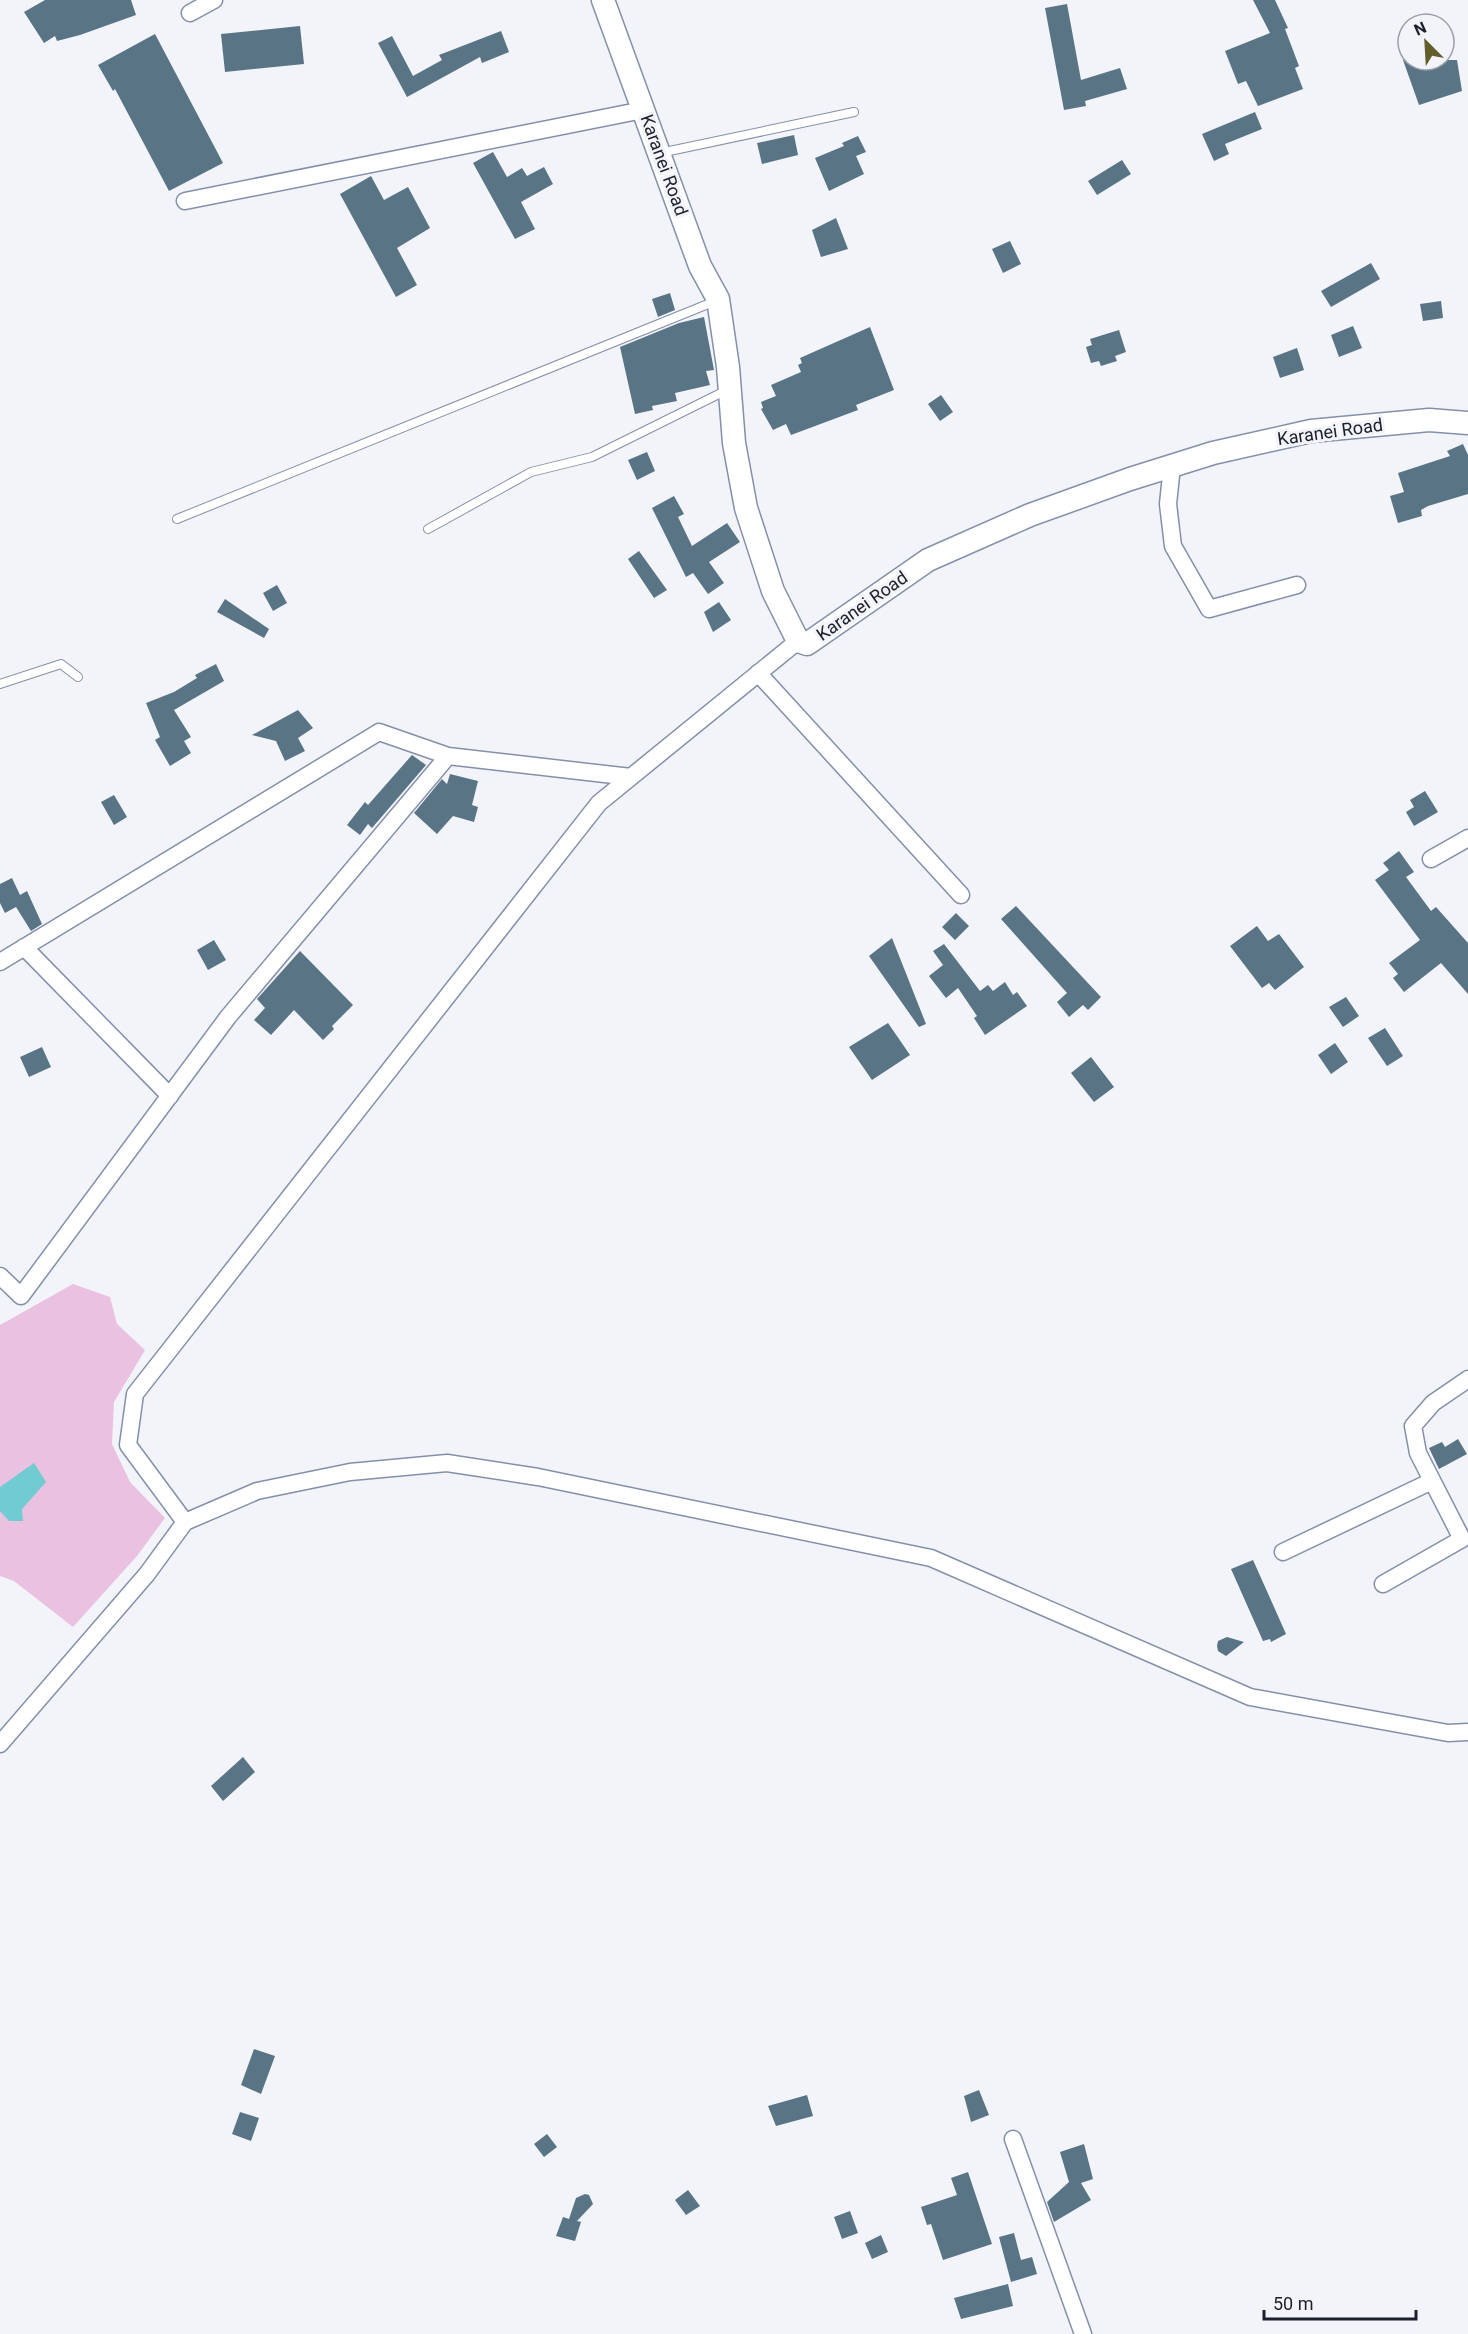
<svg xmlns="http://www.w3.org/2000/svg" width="1468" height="2334" font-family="Roboto,sans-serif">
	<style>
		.green { fill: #eac1e1 }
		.water { fill: #71cbd2 }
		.building { fill: #587485 }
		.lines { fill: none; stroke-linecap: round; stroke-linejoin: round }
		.lane-casing { stroke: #848fa9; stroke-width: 10 }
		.street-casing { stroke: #848fa9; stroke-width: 19 }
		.secondary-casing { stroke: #848fa9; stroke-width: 25 }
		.lane { stroke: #fff; stroke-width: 8 }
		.street { stroke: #fff; stroke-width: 16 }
		.secondary { stroke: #fff; stroke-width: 22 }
		.labels { text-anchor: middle; stroke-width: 6; stroke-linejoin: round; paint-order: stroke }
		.street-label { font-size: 18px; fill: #1c202a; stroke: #f2f4fa }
	</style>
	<rect width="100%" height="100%" fill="#f2f4fa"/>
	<path class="green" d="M 73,1284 L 110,1297 L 117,1324 L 145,1350 L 114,1402 L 112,1444 L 130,1482 L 165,1518 L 137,1556 L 73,1627 L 14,1581 L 0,1576 L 0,1325 Z"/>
	<path class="water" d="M 34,1463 L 46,1482 L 22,1509 L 23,1521 L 9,1521 L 0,1511 L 0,1487 Z"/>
	<path class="building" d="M 45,0 L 131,0 L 136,15 L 80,35 L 57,41 L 55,36 L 44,43 L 24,12 Z
		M 1253,0 L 1275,0 L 1288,28 L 1285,29 L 1299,66 L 1295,68 L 1303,89 L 1258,106 L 1246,81 L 1238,84 L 1225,51 L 1270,33 Z
		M 1067,4 L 1081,80 L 1120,68 L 1127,89 L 1085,101 L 1086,106 L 1064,110 L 1045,8 Z
		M 300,26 L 304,64 L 225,72 L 221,34 Z
		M 501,31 L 509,52 L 482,63 L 480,57 L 407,97 L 378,43 L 392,36 L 413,76 L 442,60 L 439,55 Z
		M 155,34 L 223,163 L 169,191 L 115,89 L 113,91 L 98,65 Z
		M 1403,60 L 1457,60 L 1462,91 L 1419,105 Z
		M 1255,112 L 1262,129 L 1225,144 L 1229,154 L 1214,161 L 1202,134 Z
		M 794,135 L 798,155 L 762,164 L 757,143 Z
		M 858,136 L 866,152 L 856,156 L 864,174 L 829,191 L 815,158 L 844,146 L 842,143 Z
		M 493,152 L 507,177 L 522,168 L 527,176 L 544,167 L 553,184 L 521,202 L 535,229 L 515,239 L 473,163 Z
		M 1122,160 L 1131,174 L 1097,195 L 1088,181 Z
		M 371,176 L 384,200 L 408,187 L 430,228 L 397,248 L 417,285 L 396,297 L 340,194 Z
		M 836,218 L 848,249 L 821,257 L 812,230 Z
		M 1010,241 L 1021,264 L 1003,273 L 992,249 Z
		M 1371,263 L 1380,279 L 1331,307 L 1321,291 Z
		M 670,293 L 675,310 L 658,317 L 652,299 Z
		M 1441,301 L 1443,318 L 1423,321 L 1420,304 Z
		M 704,317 L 714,370 L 706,371 L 710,385 L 675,393 L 677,401 L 652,406 L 653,410 L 635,414 L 620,347 L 679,323 Z
		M 1353,326 L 1362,348 L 1339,357 L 1331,335 Z
		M 870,327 L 894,390 L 856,405 L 858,410 L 791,435 L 786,424 L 773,430 L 761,409 L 763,408 L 761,402 L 776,396 L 771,385 L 801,372 L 798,365 L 802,363 L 800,358 Z
		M 1119,330 L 1126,352 L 1115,356 L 1117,361 L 1101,366 L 1099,361 L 1091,363 L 1086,347 L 1092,345 L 1090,339 Z
		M 1297,348 L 1304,370 L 1280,378 L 1273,357 Z
		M 941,395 L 953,412 L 940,421 L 928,404 Z
		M 1463,444 L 1468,455 L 1468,494 L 1428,506 L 1421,510 L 1422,516 L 1398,523 L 1390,496 L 1404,492 L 1398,473 L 1450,456 L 1447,451 Z
		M 647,452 L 655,471 L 637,480 L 628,460 Z
		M 674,496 L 684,514 L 678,517 L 692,546 L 727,523 L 740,542 L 709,562 L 724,583 L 708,594 L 693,573 L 686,577 L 652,508 Z
		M 639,551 L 667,590 L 654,598 L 628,559 Z
		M 277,585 L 287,603 L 273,611 L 263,593 Z
		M 225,599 L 269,629 L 264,638 L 217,612 Z
		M 719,602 L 731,620 L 713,632 L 704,612 Z
		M 216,664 L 224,681 L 174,710 L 191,737 L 184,741 L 191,753 L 170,766 L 155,740 L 160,737 L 146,703 L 174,692 L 197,678 L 195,675 Z
		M 298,710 L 313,728 L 298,738 L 305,751 L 285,761 L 276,741 L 252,735 Z
		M 412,755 L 426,765 L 372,828 L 368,824 L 360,835 L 347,825 L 365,802 L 368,805 Z
		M 450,774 L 478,781 L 472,805 L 478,807 L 474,822 L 453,816 L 437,834 L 414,813 L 442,779 L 447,784 Z
		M 1425,791 L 1438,812 L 1414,826 L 1406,812 L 1414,807 L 1410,800 Z
		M 114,795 L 127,817 L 114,825 L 101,802 Z
		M 1399,851 L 1414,872 L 1406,877 L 1431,911 L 1436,907 L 1468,943 L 1468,994 L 1441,963 L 1404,992 L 1393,978 L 1398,974 L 1389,963 L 1420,940 L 1375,880 L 1389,870 L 1383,863 Z
		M 12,878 L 20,895 L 27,891 L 42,924 L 31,931 L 16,907 L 5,913 L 0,903 L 0,884 Z
		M 1016,906 L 1101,997 L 1088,1010 L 1083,1005 L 1069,1017 L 1057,1002 L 1067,993 L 1001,919 Z
		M 956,913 L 969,926 L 955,940 L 942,927 Z
		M 1257,926 L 1268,941 L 1279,934 L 1304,967 L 1275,990 L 1269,983 L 1262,988 L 1230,946 Z
		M 892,938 L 926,1024 L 919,1027 L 869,956 Z
		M 214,940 L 226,960 L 208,970 L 197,950 Z
		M 944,944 L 980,991 L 988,985 L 993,991 L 1005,982 L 1013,995 L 1017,992 L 1027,1006 L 985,1035 L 974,1018 L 977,1016 L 958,988 L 946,998 L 929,976 L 943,965 L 933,951 Z
		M 300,951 L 353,1005 L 332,1026 L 334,1029 L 323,1040 L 294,1010 L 271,1035 L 254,1020 L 265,1008 L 257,999 Z
		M 1346,997 L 1359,1016 L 1343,1027 L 1329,1007 Z
		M 888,1023 L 910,1055 L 872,1080 L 849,1047 Z
		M 1385,1028 L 1403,1056 L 1387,1066 L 1368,1038 Z
		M 1335,1043 L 1348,1062 L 1331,1074 L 1318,1055 Z
		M 42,1047 L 51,1067 L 29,1077 L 20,1057 Z
		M 1091,1057 L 1114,1087 L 1094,1102 L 1071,1073 Z
		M 1458,1439 L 1467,1454 L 1439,1469 L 1429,1448 L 1442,1442 L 1445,1447 Z
		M 1253,1560 L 1286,1634 L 1271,1642 L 1270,1639 L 1263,1641 L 1231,1569 Z
		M 1227,1637 L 1244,1642 L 1226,1656 L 1218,1651 L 1217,1646 L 1218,1641 Z
		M 243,1757 L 255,1772 L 223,1801 L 211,1786 Z
		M 254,2049 L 275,2056 L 261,2094 L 241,2085 Z
		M 979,2090 L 989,2115 L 971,2122 L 964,2096 Z
		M 807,2095 L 813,2116 L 776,2126 L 768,2106 Z
		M 240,2112 L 259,2118 L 251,2141 L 232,2134 Z
		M 547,2134 L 557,2147 L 544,2157 L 534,2144 Z
		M 1084,2144 L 1093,2179 L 1081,2183 L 1091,2200 L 1054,2222 L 1047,2202 L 1069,2182 L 1060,2152 Z
		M 968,2172 L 992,2244 L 943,2260 L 931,2224 L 927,2225 L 921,2207 L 957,2195 L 951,2178 Z
		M 688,2190 L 700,2206 L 686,2215 L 675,2200 Z
		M 585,2194 L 589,2195 L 593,2204 L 577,2221 L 581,2222 L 575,2241 L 556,2236 L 563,2217 L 569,2219 L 576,2198 Z
		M 850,2211 L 858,2233 L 842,2239 L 834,2217 Z
		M 1014,2233 L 1021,2260 L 1032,2257 L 1037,2274 L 1011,2282 L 999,2237 Z
		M 881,2235 L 888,2252 L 872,2259 L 865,2243 Z
		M 1008,2284 L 1013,2306 L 961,2319 L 954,2298 Z"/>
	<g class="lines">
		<g class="lane-casing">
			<path id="lane" d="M 660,153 L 854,112
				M 177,519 L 718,300
				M 428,529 L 531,472 L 592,457 L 727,390
				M 0,684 L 61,664 L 78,677"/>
		</g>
		<g class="street-casing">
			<path id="street" d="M 190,13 L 214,0
				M 185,201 L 643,110
				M 1172,466 L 1168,504 L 1173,546 L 1209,609 L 1297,585
				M 758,673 L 961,895
				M 1431,859 L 1468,838
				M 24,947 L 170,1096
				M 0,962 L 379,732 L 448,756 L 631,777
				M 0,1276 L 21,1296 L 228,1017 L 448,756
				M 185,1522 L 128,1445 L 135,1394 L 599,803 L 798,641
				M 1283,1552 L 1432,1481
				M 1383,1584 L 1462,1539 L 1418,1453 L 1413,1426 L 1433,1403 L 1468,1379
				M 0,1744 L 147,1574 L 185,1522 L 257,1491 L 350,1472 L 447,1463 L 538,1477 L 931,1558 L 1250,1697 L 1448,1733 L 1468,1732
				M 1013,2139 L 1083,2334"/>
		</g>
		<g class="secondary-casing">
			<path id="secondary" d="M 603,0 L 700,266 L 718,299 L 728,367 L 734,443 L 746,508 L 773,591 L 798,641 L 807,644 L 928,560 L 1030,515 L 1130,479 L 1213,453 L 1311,431 L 1429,420 L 1468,423"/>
		</g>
		<use href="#lane" class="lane"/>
		<use href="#street" class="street"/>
		<use href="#secondary" class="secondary"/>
	</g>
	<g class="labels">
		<g class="street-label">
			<text transform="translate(664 165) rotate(70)" y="6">Karanei Road</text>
			<text transform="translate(1330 432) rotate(-8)" y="6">Karanei Road</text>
			<text transform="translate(862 606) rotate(-35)" y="6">Karanei Road</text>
		</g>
	</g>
	<g transform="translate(1426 42) rotate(336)"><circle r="28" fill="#f2f4fa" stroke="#9c9fa7" stroke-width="1.5"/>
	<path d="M0-4.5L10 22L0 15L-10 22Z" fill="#625d29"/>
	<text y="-9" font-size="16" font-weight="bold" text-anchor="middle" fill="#1c202a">N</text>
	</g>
	<path d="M1264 2310v9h152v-9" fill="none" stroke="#1c202a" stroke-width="3"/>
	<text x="1273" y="2310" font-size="18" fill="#1c202a" stroke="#f2f4fa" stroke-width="4.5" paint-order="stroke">50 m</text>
</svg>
